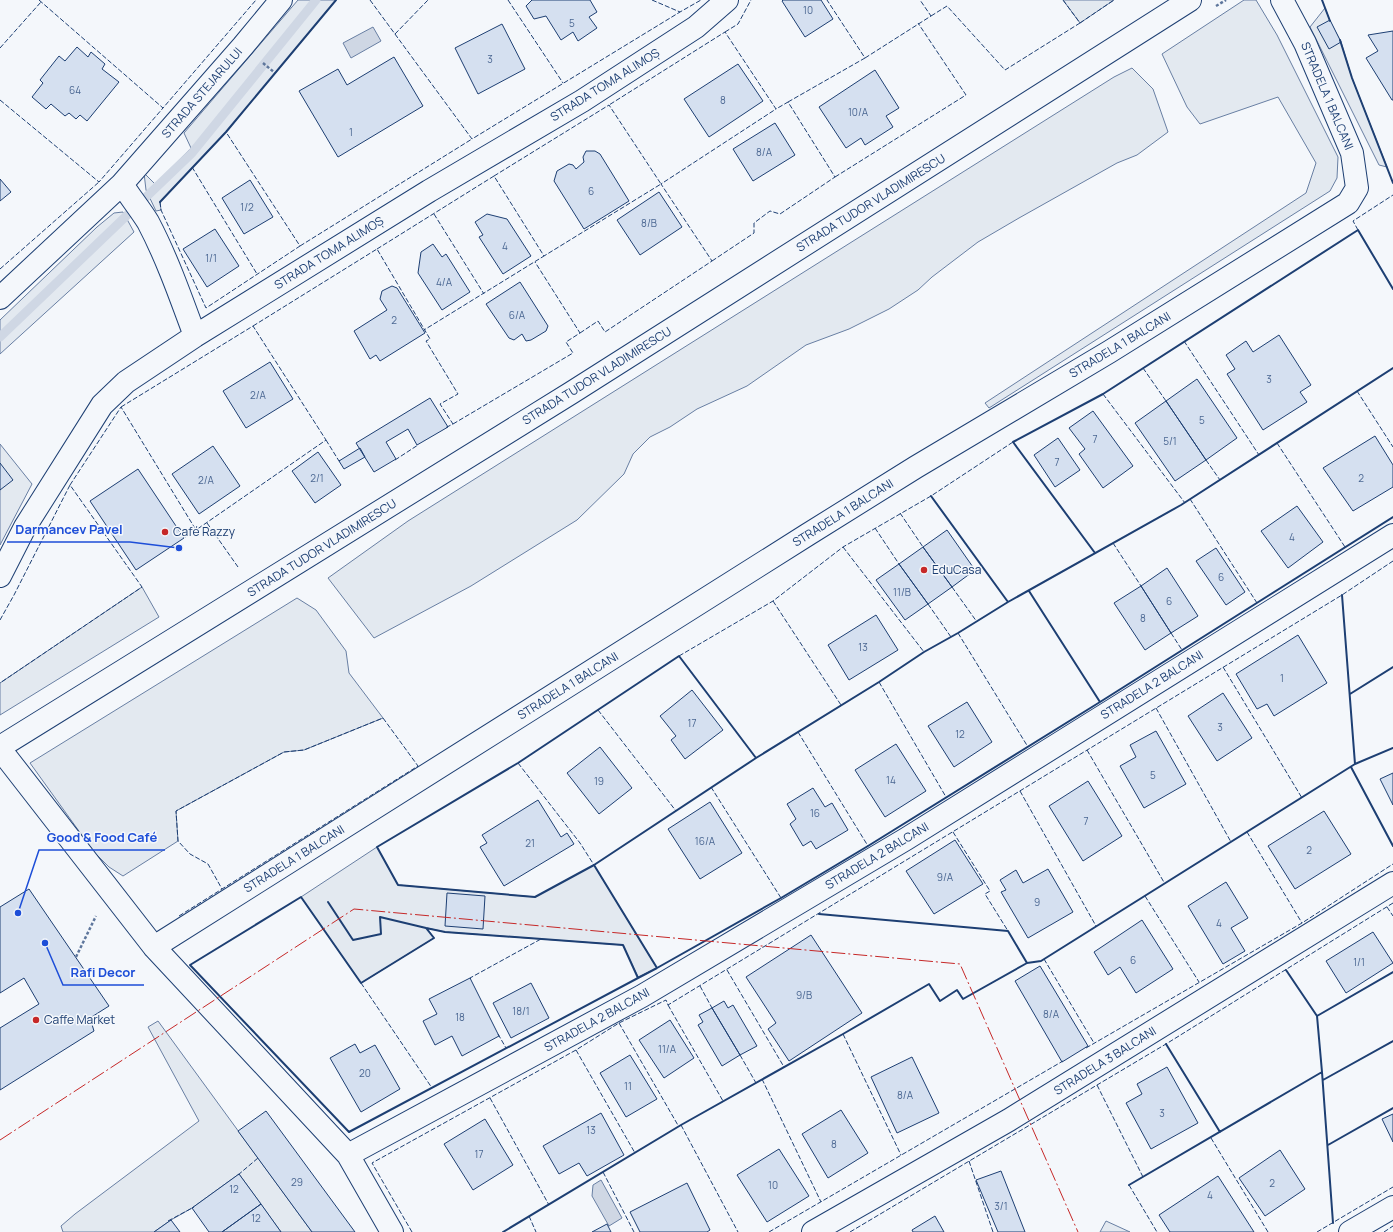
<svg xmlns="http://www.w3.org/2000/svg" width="1393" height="1232" font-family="Manrope,sans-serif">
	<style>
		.green { fill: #e3e9f0; stroke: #687fa3 }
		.water { fill: #cfd7e4; stroke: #687fa3 }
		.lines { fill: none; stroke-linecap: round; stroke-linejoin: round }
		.stream { stroke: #cfd7e4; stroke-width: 9 }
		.building { fill: #d5e0f0; stroke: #1d3f73 }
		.street-casing { stroke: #1d3f73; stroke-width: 24 }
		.primary-casing { stroke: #1d3f73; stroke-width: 24 }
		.path { stroke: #5e769c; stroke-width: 2.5; stroke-dasharray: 3 2; stroke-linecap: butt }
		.street { stroke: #f4f7fb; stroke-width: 22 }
		.primary { stroke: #f4f7fb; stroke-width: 22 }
		.fence { stroke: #1d3f73; stroke-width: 1; stroke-dasharray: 5 2; stroke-linecap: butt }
		.wall { stroke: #1d3f73; stroke-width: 2 }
		.power { stroke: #c62828; stroke-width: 1; stroke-dasharray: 14 3 2 3; stroke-linecap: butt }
		.poi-dot { fill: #c62828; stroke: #f4f7fb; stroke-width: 1.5 }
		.labels { text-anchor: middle; stroke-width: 3; stroke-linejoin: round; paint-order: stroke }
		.number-label { font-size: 10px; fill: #4b6792 }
		.street-label { font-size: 12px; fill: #1d3f73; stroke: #f4f7fb }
		.poi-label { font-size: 12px; fill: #1d3f73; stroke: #f4f7fb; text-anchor: start }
		.leader { fill: none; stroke: #1d4ed8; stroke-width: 1.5 }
		.callout-dot { fill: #1d4ed8; stroke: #f4f7fb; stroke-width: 1.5 }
		.callout-label { font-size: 13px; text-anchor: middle; font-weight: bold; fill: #1d4ed8; stroke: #f4f7fb; stroke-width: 3; stroke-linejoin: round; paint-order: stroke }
	</style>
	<rect width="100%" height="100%" fill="#f4f7fb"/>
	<path class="green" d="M 298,0 L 336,0 L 226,132 L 160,202 L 161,210 L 156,211 L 146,190 L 144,173 L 155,184 L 191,148 L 184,133 Z
		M 1063,0 L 1114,0 L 1080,23 Z
		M 1244,0 L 1256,0 L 1277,35 L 1338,157 L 1337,178 L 1330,191 L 989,408 L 985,403 L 1306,193 L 1316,163 L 1278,97 L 1200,124 L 1187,107 L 1162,54 Z
		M 1325,8 L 1330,21 L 1341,42 L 1352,78 L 1387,167 L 1379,165 L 1310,27 Z
		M 1132,68 L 1153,89 L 1168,132 L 1137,155 L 1117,163 L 1019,218 L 978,242 L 932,277 L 918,290 L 889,309 L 849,329 L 806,345 L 747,386 L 697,409 L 670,427 L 650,437 L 633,454 L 624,474 L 577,520 L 471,586 L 374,638 L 328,578 L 408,521 L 1114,77 Z
		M 123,212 L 134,232 L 0,354 L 0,320 L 97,227 L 114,213 Z
		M 0,444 L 32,484 L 0,545 Z
		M 142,587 L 159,617 L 0,715 L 0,683 Z
		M 297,598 L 316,610 L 346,651 L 349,673 L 383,718 L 304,750 L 284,752 L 176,811 L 178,841 L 123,876 L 109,867 L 94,852 L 30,763 Z
		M 377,847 L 398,885 L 535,897 L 594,865 L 657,968 L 638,977 L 623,945 L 445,932 L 427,928 L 434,938 L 361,983 L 301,897 Z
		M 158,1021 L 312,1232 L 281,1232 L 239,1174 L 192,1208 L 171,1220 L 154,1232 L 63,1232 L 61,1226 L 75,1214 L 199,1121 L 148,1027 Z
		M 1106,1221 L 1130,1232 L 1100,1232 Z"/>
	<path class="water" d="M 373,27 L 381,41 L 351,58 L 343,43 Z
		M 601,1180 L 622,1218 L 609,1226 L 592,1196 L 593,1185 Z"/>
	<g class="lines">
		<path class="stream" d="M 0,337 L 192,153 L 316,0"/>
	</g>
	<path class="building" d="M 532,0 L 590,0 L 597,12 L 589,17 L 597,28 L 578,41 L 573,32 L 561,40 L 546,16 L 534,19 L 526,6 Z
		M 783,0 L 821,0 L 833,19 L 805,37 L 782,1 Z
		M 1330,20 L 1341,42 L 1329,49 L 1317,27 Z
		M 502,24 L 525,69 L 478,94 L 455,48 Z
		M 1393,31 L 1393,100 L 1392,100 L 1366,58 L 1378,51 L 1368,35 Z
		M 77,47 L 88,57 L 91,52 L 105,64 L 102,69 L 119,82 L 87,121 L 80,115 L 76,119 L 69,113 L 65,116 L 51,104 L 46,109 L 32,97 L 43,83 L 40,80 L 59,56 L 65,61 Z
		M 394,57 L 423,106 L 338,157 L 299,91 L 338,69 L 347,85 Z
		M 738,64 L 763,101 L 709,137 L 684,99 Z
		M 875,70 L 899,108 L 886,116 L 893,127 L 865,145 L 861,138 L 846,148 L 819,107 Z
		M 775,123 L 795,155 L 753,181 L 733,149 Z
		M 586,151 L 595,151 L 600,154 L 629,201 L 584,229 L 554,181 L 557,171 L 569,164 L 573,165 L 576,169 L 584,162 L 583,157 Z
		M 0,179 L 11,192 L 0,201 Z
		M 250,180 L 273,217 L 244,234 L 222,198 Z
		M 659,192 L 682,227 L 640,255 L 617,220 Z
		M 487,214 L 507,219 L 531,256 L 503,274 L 479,237 L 483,235 L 475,222 Z
		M 215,229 L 239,266 L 207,287 L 183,249 Z
		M 433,244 L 442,257 L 446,254 L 470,292 L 442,310 L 418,273 L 421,252 Z
		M 520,282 L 548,326 L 546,331 L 531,340 L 526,341 L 522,334 L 514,340 L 509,338 L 486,304 Z
		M 392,286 L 397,288 L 425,333 L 380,361 L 376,355 L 370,359 L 354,331 L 387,310 L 380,299 L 382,291 Z
		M 1279,335 L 1311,385 L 1300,392 L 1307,402 L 1263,430 L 1227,374 L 1235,369 L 1226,355 L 1246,341 L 1253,352 Z
		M 270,362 L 293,399 L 246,428 L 223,391 Z
		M 1197,379 L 1237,438 L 1206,460 L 1166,401 Z
		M 430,398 L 448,427 L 417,445 L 408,429 L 386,442 L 396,459 L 374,472 L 356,443 Z
		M 1166,401 L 1206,460 L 1175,481 L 1135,423 Z
		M 1093,411 L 1133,466 L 1103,488 L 1079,454 L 1085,449 L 1069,428 Z
		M 1375,436 L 1393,465 L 1393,487 L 1353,511 L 1323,468 Z
		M 1058,438 L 1080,470 L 1055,487 L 1034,455 Z
		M 213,446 L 240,486 L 199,514 L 172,474 Z
		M 360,448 L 365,457 L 344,469 L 339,461 Z
		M 318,452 L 341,485 L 315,503 L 292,471 Z
		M 0,463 L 13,480 L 0,490 Z
		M 138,469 L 184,538 L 136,570 L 90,501 Z
		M 1297,506 L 1323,542 L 1288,568 L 1261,531 Z
		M 947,530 L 975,570 L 952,587 L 923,547 Z
		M 923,547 L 952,587 L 928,604 L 899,564 Z
		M 1216,548 L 1245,592 L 1226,605 L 1196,561 Z
		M 899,564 L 928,604 L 905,620 L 876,580 Z
		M 1167,568 L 1198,616 L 1171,633 L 1141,586 Z
		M 1141,586 L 1171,633 L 1145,650 L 1114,603 Z
		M 876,615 L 898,650 L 849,680 L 828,645 Z
		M 1298,635 L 1327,683 L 1274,716 L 1267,704 L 1257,709 L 1236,674 Z
		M 692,690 L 723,730 L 685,759 L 671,740 L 676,736 L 660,716 Z
		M 1223,693 L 1252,738 L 1217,761 L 1188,716 Z
		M 967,702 L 992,742 L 954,767 L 928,726 Z
		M 1156,731 L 1186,784 L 1144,808 L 1120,766 L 1136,757 L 1130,745 Z
		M 896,744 L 926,791 L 885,817 L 855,770 Z
		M 600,747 L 632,788 L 599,814 L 567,773 Z
		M 1393,773 L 1393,805 L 1380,779 Z
		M 1088,781 L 1122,836 L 1083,861 L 1049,806 Z
		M 813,788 L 825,807 L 832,803 L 848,830 L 816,849 L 811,841 L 803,846 L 790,824 L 796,819 L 787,804 Z
		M 538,800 L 561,837 L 567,833 L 574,844 L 504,886 L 480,847 L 487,843 L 482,835 Z
		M 710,802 L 742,853 L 700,879 L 668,829 Z
		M 1324,811 L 1351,854 L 1295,889 L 1268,846 Z
		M 955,840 L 983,884 L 934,914 L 906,871 Z
		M 1048,869 L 1073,912 L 1028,938 L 1001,892 L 1006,890 L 1000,880 L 1016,870 L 1023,883 Z
		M 1226,882 L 1248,918 L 1231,928 L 1245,951 L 1223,964 L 1188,906 Z
		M 29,889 L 109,1006 L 90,1018 L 94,1031 L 0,1090 L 0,1028 L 39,1004 L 24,978 L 0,993 L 0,907 Z
		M 447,893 L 485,896 L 483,929 L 445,926 Z
		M 1142,920 L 1173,969 L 1136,993 L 1120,967 L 1108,975 L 1094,952 Z
		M 1373,932 L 1393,963 L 1346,993 L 1326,961 Z
		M 811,935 L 862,1013 L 789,1061 L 768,1029 L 776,1023 L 746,977 Z
		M 1040,966 L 1088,1046 L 1062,1062 L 1015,981 Z
		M 470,978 L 499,1036 L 462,1056 L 452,1036 L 435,1045 L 423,1021 L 437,1014 L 429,999 Z
		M 531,983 L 549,1018 L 511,1038 L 493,1003 Z
		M 724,1001 L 728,1008 L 733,1005 L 757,1046 L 740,1055 L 712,1008 Z
		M 712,1008 L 740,1055 L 722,1066 L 698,1025 L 703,1022 L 699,1015 Z
		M 670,1020 L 694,1058 L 664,1078 L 639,1040 Z
		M 355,1044 L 360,1053 L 375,1045 L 400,1089 L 361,1112 L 330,1058 Z
		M 630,1055 L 657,1099 L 626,1117 L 600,1073 Z
		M 912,1057 L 939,1113 L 897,1133 L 871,1077 Z
		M 1167,1067 L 1198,1123 L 1151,1149 L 1126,1103 L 1142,1094 L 1137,1084 Z
		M 841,1110 L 868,1153 L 828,1178 L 802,1134 Z
		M 266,1111 L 355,1232 L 312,1232 L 238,1131 Z
		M 601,1113 L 624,1155 L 587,1176 L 579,1163 L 559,1174 L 543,1146 Z
		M 1393,1114 L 1393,1142 L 1382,1119 Z
		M 485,1119 L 513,1165 L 473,1190 L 444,1144 Z
		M 779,1149 L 809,1196 L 767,1222 L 737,1175 Z
		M 1280,1150 L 1305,1189 L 1265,1216 L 1239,1178 Z
		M 1001,1171 L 1025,1232 L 998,1232 L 976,1180 Z
		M 239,1174 L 261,1204 L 222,1232 L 209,1232 L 192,1208 Z
		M 1218,1176 L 1254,1232 L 1170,1232 L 1159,1215 Z
		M 687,1183 L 710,1230 L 707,1232 L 640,1232 L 630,1212 Z
		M 261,1204 L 281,1232 L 222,1232 Z
		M 935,1216 L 944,1232 L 913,1232 L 912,1230 Z
		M 171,1220 L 180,1232 L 154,1232 Z
		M 607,1224 L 611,1232 L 592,1232 Z"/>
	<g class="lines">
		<g class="street-casing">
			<path id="street" d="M 122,184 C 130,197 140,209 148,222 C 167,258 181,298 195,336
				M 0,298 L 122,184 L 243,46 L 281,0
				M 0,576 L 25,527 L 102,405 L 126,382 L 195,336 L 429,191 L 582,101 L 696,27 L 727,0
				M 0,749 L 154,947 L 348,1155 L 392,1232
				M 154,947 L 807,535 L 916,467 L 1109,352 L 1348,203 L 1357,188 L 1352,153 L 1305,43 L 1282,0
				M 348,1155 L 642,996 L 906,839 L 1393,535
				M 813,1232 L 1009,1120 L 1393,883
				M 1350,1232 L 1393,1207"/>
		</g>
		<g class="primary-casing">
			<path id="primary" d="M 0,747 L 571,393 L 1190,0"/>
		</g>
		<path class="path" d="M 1216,6 L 1226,0
			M 263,63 L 275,73
			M 76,957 L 96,916"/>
		<use href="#street" class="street"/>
		<use href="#primary" class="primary"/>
		<path class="fence" d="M 39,0 L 163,108 L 256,0
			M 370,0 L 472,139 L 680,12
			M 508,0 L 563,83
			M 652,0 L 680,12 L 701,0
			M 931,16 L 947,6 L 1005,70 L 1080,23 L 1063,0
			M 1080,23 L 1114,0
			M 725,32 L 738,24 L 751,0
			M 395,34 L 428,0
			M 0,48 L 41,2
			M 865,58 L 931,16 L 920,0
			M 0,100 L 99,182 L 163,108
			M 788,102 L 865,58 L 827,0
			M 192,167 L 257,274
			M 494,176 L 609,105 L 661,184 L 544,256
			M 835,177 L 966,95 L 918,23
			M 160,202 L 161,210 L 206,308 L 300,246 L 226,132
			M 434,214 L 484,294
			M 1358,230 L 1353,221 L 1393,195
			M 300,246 L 472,139
			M 377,249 L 494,176 L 544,256 L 424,330
			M 712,261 L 754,233 L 754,223 L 770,211 L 780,214 L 835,177 L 788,102 L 776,109
			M 0,269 L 99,182
			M 253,326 L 377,249 L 430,339 L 426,341 L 458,394 L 440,404 L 453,424 L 445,428
			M 580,333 L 598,321 L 605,332 L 712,261 L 661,184 L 776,109 L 725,32 L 609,105
			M 1184,341 L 1259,455
			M 1143,368 L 1166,401
			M 1357,391 L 1393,447
			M 1103,394 L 1185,503
			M 121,407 L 253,326 L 326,440 L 196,530
			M 453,424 L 573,353 L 566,342 L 580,333 L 535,262
			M 326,440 L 339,461 L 341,460
			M 1277,443 L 1345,547
			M 395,460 L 418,445
			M 1206,460 L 1220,480
			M 70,485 L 121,407 L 196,530 L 184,538
			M 1190,499 L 1257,603
			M 900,513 L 923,547
			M 207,523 L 238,567
			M 875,528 L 899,564
			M 1113,543 L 1141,586
			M 843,547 L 924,652
			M 952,587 L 977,622
			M 773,601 L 841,705
			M 928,604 L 951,637
			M 0,620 L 14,595 L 70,485 L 142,587 L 0,683
			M 958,633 L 1028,747
			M 1171,633 L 1182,650
			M 679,656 L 773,601 L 843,547 L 931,496 L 1013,442
			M 1223,667 L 1302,798
			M 879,682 L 946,797
			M 1156,708 L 1231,842
			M 598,710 L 676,811
			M 383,718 L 418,766 L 222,889 L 208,864 L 190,854 L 178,841 L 176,811 L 284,752 L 304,750 Z
			M 798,732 L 868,846
			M 1087,750 L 1165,884
			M 518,763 L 580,843 L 594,865
			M 711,787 L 781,898
			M 1020,791 L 1096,926
			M 953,832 L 990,891 L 985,894 L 1008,931
			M 1247,832 L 1302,923
			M 1145,896 L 1199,982
			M 1387,907 L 1393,916
			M 179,916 L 222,889
			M 1044,959 L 1094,1043
			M 727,970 L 784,1067
			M 471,979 L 470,978 L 541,939
			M 361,983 L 432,1088
			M 700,986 L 712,1008
			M 668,1005 L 723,1101
			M 619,1023 L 679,1127
			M 498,1034 L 506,1048
			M 843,1034 L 901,1155
			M 1086,1048 L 1302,923 L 1393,864
			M 576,1050 L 635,1153
			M 740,1055 L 756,1083
			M 762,1079 L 821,1202
			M 1097,1085 L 1143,1177
			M 490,1098 L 549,1205
			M 681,1125 L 738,1232
			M 1211,1138 L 1268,1232
			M 969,1161 L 993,1232
			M 603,1172 L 634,1232
			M 238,1175 L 258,1158 L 259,1159
			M 1129,1185 L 1157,1232
			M 529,1216 L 536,1232
			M 168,1221 L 194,1207
			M 412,1232 L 372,1163 L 576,1050 L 619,1023 L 666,1000 L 668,1005 L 1342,595 L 1393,561
			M 769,1232 L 1063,1061
			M 850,1232 L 1166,1044 L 1393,903
			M 1317,1232 L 1393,1187
			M 1384,1232 L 1393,1226"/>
		<path class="wall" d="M 1322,0 L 1330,21
			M 1340,40 L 1352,78 L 1393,183
			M 160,202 L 226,132 L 336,0
			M 931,496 L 1008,602 L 1181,505 L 1393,368
			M 1095,553 L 1013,442 L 1103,394 L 1358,230 L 1393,289
			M 1029,591 L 1100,702
			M 1342,595 L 1355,764
			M 1350,694 L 1393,667
			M 756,758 L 679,656 L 518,763 L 377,847 L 398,885 L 535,897 L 594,865 L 756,758 L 879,682 L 924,652 L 958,633 L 1008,602
			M 1351,767 L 1393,846
			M 594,865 L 657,968
			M 328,902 L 353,940 L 381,934 L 380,917 L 426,928
			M 819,914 L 1008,931 L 1027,963
			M 1286,970 L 1317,1016 L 1322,1072
			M 638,978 L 623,945 L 445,932 L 426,928 L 434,938 L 361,983 L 301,897 L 190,965 L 349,1132 L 638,978 L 657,968 L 781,898 L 868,846 L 1100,702 L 1393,517
			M 1317,1016 L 1393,972
			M 1166,1044 L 1220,1132
			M 1323,1080 L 1393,1041
			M 1328,1145 L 1393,1108
			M 1129,1185 L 1322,1072 L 1333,1223
			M 503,1232 L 681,1125 L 843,1034 L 929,984 L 940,1001 L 957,990 L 963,999 L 1027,963 L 1041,961 L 1355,764 L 1393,748"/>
		<path class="power" d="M 0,1140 L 354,909 L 960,964 L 1078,1232"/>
	</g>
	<g class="poi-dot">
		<circle cx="165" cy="532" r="4"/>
		<circle cx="924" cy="570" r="4"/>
		<circle cx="36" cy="1020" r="4"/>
	</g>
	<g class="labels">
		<g class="number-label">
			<text x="808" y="14">10</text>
			<text x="572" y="27">5</text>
			<text x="490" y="63">3</text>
			<text x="75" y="94">64</text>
			<text x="723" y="104">8</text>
			<text x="858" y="116">10/A</text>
			<text x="351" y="136">1</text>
			<text x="764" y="156">8/A</text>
			<text x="591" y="195">6</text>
			<text x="247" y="211">1/2</text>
			<text x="649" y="227">8/B</text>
			<text x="505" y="250">4</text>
			<text x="211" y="262">1/1</text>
			<text x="444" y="286">4/A</text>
			<text x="517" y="319">6/A</text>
			<text x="394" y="324">2</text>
			<text x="1269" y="383">3</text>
			<text x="258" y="399">2/A</text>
			<text x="1202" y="424">5</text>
			<text x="1095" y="443">7</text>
			<text x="1170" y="445">5/1</text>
			<text x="1057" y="466">7</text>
			<text x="317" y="482">2/1</text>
			<text x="1361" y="482">2</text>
			<text x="206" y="484">2/A</text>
			<text x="1292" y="541">4</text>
			<text x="1221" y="581">6</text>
			<text x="902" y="596">11/B</text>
			<text x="1169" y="605">6</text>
			<text x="1143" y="622">8</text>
			<text x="863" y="651">13</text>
			<text x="1282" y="682">1</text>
			<text x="692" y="727">17</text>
			<text x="1220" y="731">3</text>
			<text x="960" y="738">12</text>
			<text x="1153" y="779">5</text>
			<text x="891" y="784">14</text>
			<text x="599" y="785">19</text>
			<text x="815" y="817">16</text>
			<text x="1086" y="825">7</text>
			<text x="705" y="845">16/A</text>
			<text x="530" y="847">21</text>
			<text x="1309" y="854">2</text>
			<text x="945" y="881">9/A</text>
			<text x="1037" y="906">9</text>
			<text x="1219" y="927">4</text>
			<text x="1133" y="964">6</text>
			<text x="1359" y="966">1/1</text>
			<text x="804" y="999">9/B</text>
			<text x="521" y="1015">18/1</text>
			<text x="1051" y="1018">8/A</text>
			<text x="460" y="1021">18</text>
			<text x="667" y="1053">11/A</text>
			<text x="365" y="1077">20</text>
			<text x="628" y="1090">11</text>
			<text x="905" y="1099">8/A</text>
			<text x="1162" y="1117">3</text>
			<text x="591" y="1134">13</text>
			<text x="834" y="1148">8</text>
			<text x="479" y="1158">17</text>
			<text x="297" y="1186">29</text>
			<text x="1272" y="1187">2</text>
			<text x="773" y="1189">10</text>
			<text x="234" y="1193">12</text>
			<text x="1210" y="1199">4</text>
			<text x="1001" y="1210">3/1</text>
			<text x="256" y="1222">12</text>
		</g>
		<g class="street-label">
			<text transform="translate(605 85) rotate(-32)" y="4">STRADA TOMA ALIMOȘ</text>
			<text transform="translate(202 93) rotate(-49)" y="4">STRADA STEJARULUI</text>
			<text transform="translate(1327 96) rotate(67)" y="4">STRADELA 1 BALCANI</text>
			<text transform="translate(871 203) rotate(-32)" y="4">STRADA TUDOR VLADIMIRESCU</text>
			<text transform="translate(329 253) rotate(-32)" y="4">STRADA TOMA ALIMOȘ</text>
			<text transform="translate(1120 345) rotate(-31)" y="4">STRADELA 1 BALCANI</text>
			<text transform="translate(597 376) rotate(-32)" y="4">STRADA TUDOR VLADIMIRESCU</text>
			<text transform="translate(843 513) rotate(-32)" y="4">STRADELA 1 BALCANI</text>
			<text transform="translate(322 548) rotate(-32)" y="4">STRADA TUDOR VLADIMIRESCU</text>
			<text transform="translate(1152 685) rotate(-32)" y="4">STRADELA 2 BALCANI</text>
			<text transform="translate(568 686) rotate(-32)" y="4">STRADELA 1 BALCANI</text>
			<text transform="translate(877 856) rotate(-31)" y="4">STRADELA 2 BALCANI</text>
			<text transform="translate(294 859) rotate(-32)" y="4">STRADELA 1 BALCANI</text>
			<text transform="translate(597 1020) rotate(-29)" y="4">STRADELA 2 BALCANI</text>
			<text transform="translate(1105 1061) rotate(-32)" y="4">STRADELA 3 BALCANI</text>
		</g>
		<g class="poi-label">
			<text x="173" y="536">Café Razzy</text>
			<text x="932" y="574">EduCasa</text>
			<text x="44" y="1024">Caffe Market</text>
		</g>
	</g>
	<path class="leader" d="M179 548L130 542H7M18 913L39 850H165M45 943L63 985H144"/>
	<g class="callout-dot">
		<circle cx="179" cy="548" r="4"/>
		<circle cx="18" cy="913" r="4"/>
		<circle cx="45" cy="943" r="4"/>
	</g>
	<g class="callout-label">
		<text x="69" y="534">Darmancev Pavel</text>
		<text x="102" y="842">Good &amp; Food Café</text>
		<text x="103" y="977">Rafi Decor</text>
	</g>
</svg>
